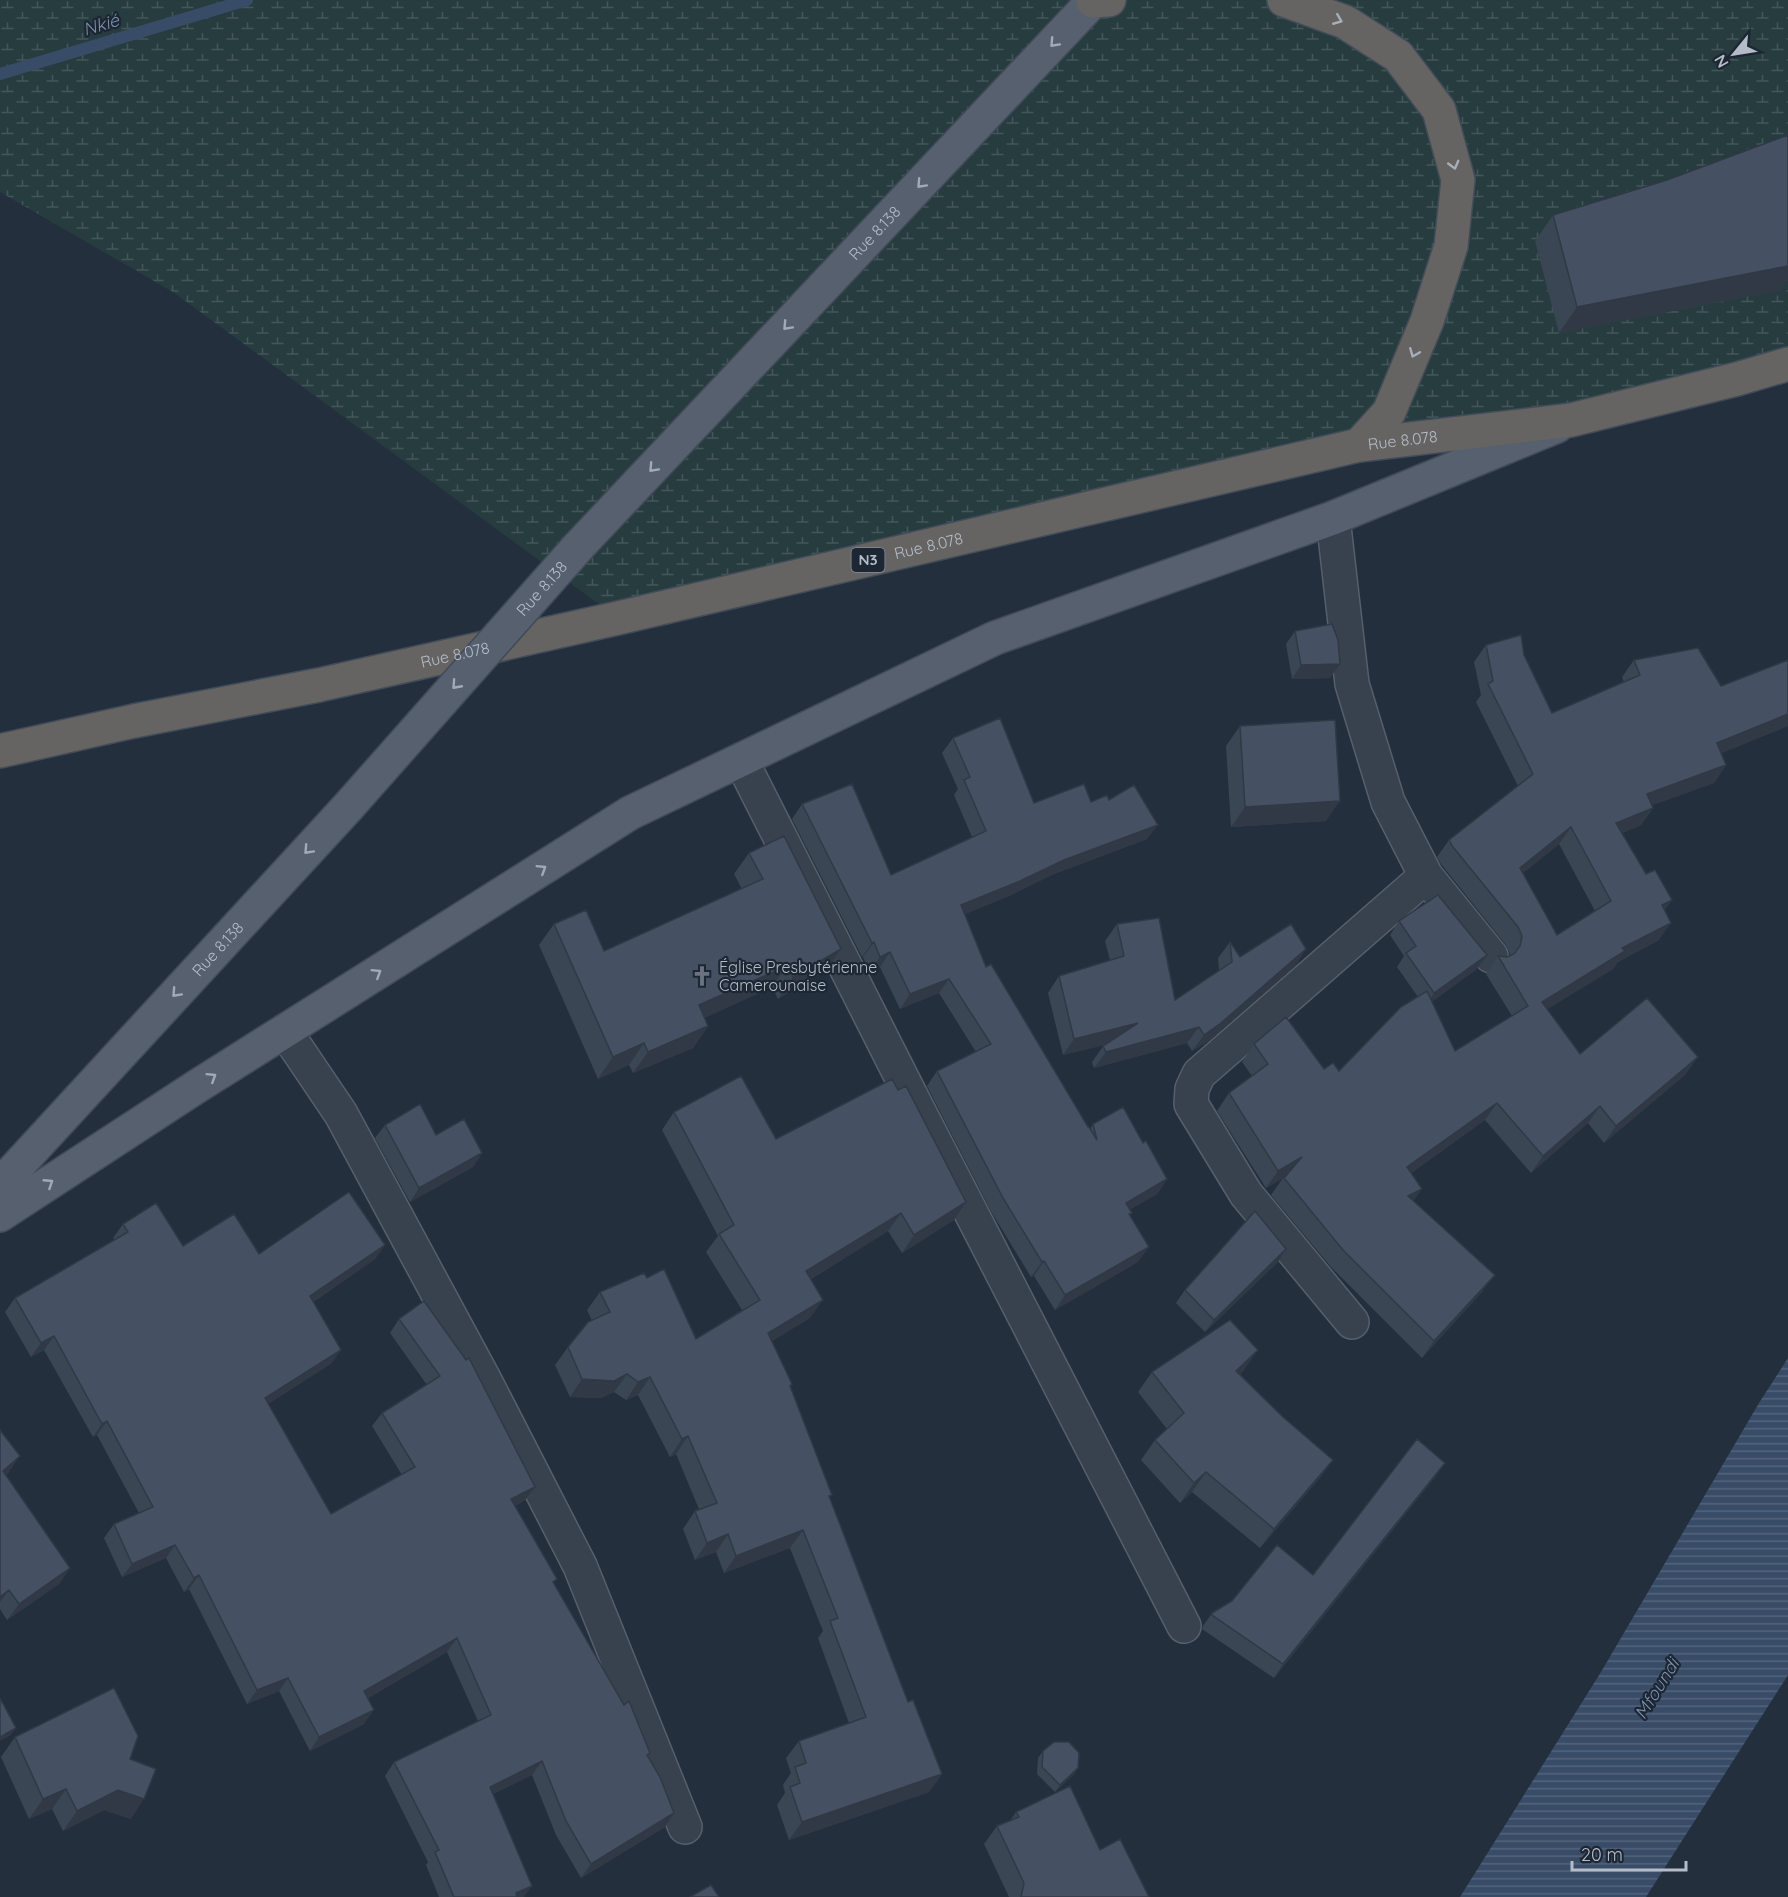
<svg xmlns="http://www.w3.org/2000/svg" width="1788" height="1897" font-family="Quicksand,sans-serif">
	<style>
		.wetland { fill: url(#wetland-marsh) }
		.water { fill: url(#water-rules) }
		.lines { fill: none; stroke-linecap: round; stroke-linejoin: round }
		.stream { stroke: #394c67; stroke-width: 12 }
		.minor-casing { stroke: #565f6c; stroke-width: 36 }
		.primary-casing { stroke: #414a57; stroke-width: 36 }
		.trunk-casing { stroke: #434c59; stroke-width: 36 }
		.minor { stroke: #38414e; stroke-width: 33 }
		.primary { stroke: #56606e; stroke-width: 33 }
		.trunk { stroke: #656462; stroke-width: 33 }
		.primary-bridge-casing { stroke: #414a57; stroke-width: 36; stroke-linecap: butt }
		.primary-bridge { stroke: #56606e; stroke-width: 33 }
		.wall { fill: #3b4654; fill-rule: evenodd }
		.shaded-wall { fill: #303945 }
		.building { fill: #455162; stroke: #303945; stroke-width: 1.5; fill-rule: evenodd }
		.oneway { stroke: #a8afba }
		.oneway2 { stroke: #a1aab7 }
		.labels { text-anchor: middle; stroke-width: 4.5; stroke-linejoin: round; paint-order: stroke }
		.shield { fill: #1d2633; stroke: #878f9c; stroke-width: 1.5 }
		.shield-label { font-size: 15px; font-weight: bold; fill: #b4bcc9 }
		.street-label { font-size: 16px; fill: #b4bcc9; stroke: #1d2633 }
		.poi-label { font-size: 16px; fill: #b4bcc9; stroke: #1d2633; text-anchor: start }
		.water-label { font-size: 18px; font-style: italic; fill: #7c92b1; stroke: #1d2633 }
	</style>
	<defs>
		<pattern id="wetland-marsh" width="20" height="14" patternUnits="userSpaceOnUse" patternTransform="scale(1.5)"><rect width="20" height="14" fill="#263c3f"/><path d="M1 5h8M5 5V1M11 12h8M15 12V8" fill="none" stroke="#435659"/></pattern>
		<pattern id="water-rules" width="6" height="5" patternUnits="userSpaceOnUse" patternTransform="scale(1.5)"><rect width="6" height="5" fill="#394c67"/><path d="M0 2.5h6" fill="none" stroke="#53647b"/></pattern>
	</defs>
	<rect width="100%" height="100%" fill="#242f3e"/>
	<path class="wetland" d="M 0,0 L 1788,0 L 1788,364 L 1359,445 L 618,618 L 173,292 L 0,192 Z"/>
	<path class="water" d="M 1788,1358 L 1788,1675 L 1646,1897 L 1460,1897 L 1601,1672 L 1759,1403 Z"/>
	<g class="lines">
		<path class="stream" d="M 0,74 L 247,0"/>
		<g class="minor-casing">
			<path id="minor" d="M 1333,518 L 1352,684 L 1388,802 L 1426,876 L 1491,956
				M 741,760 L 912,1098 L 1184,1626
				M 285,1031 L 341,1114 L 484,1379 L 580,1566 L 685,1827
				M 1352,1322 L 1246,1194 L 1191,1104 L 1192,1089 L 1199,1074 L 1426,876"/>
		</g>
		<g class="primary-casing">
			<g id="primary">
				<path id="s1" d="M 578,547 L 1094,0"/>
				<path id="s2" d="M 0,1185 L 348,807"/>
				<path d="M 0,1215 L 196,1087 L 630,813 L 995,638 L 1333,518 L 1557,426"/>
			</g>
		</g>
		<g class="trunk-casing">
			<g id="trunk">
				<path d="M 1284,0 L 1345,22 L 1398,56 L 1439,110 L 1458,180 L 1451,246 L 1427,321 L 1389,412 L 1359,445"/>
				<path d="M 1093,1 L 1109,0"/>
				<path id="s3" d="M 0,751 L 134,721 L 319,685 L 618,618 L 1359,445 L 1571,420 L 1737,379 L 1788,364"/>
			</g>
		</g>
		<use href="#minor" class="minor"/>
		<use href="#primary" class="primary"/>
		<use href="#trunk" class="trunk"/>
		<g class="primary-bridge-casing">
			<g id="primary-bridge">
				<path id="s4" d="M 348,807 L 578,547"/>
			</g>
		</g>
		<use href="#primary-bridge" class="primary-bridge"/>
	</g>
	<path class="wall" d="M 1788,135 L 1788,280 L 1781,290 L 1559,333 L 1535,241 L 1553,215 L 1667,180 Z
		M 1295,631 L 1330,678 L 1292,679 L 1286,644 Z
		M 1486,645 L 1524,655 L 1552,713 L 1624,682 L 1622,677 L 1634,660 L 1721,686 L 1788,660 L 1788,726 L 1721,753 L 1726,765 L 1714,783 L 1652,805 L 1653,808 L 1641,825 L 1622,833 L 1664,911 L 1659,940 L 1618,962 L 1613,969 L 1547,1009 L 1580,1054 L 1686,1074 L 1604,1143 L 1588,1123 L 1531,1173 L 1485,1120 L 1411,1173 L 1413,1201 L 1482,1292 L 1422,1358 L 1331,1267 L 1271,1195 L 1283,1178 L 1266,1188 L 1217,1111 L 1229,1093 L 1252,1076 L 1242,1062 L 1254,1044 L 1324,1069 L 1339,1071 L 1418,997 L 1397,967 L 1404,956 L 1390,935 L 1399,921 L 1477,969 L 1431,1002 L 1455,1051 L 1512,1016 L 1486,974 L 1498,956 L 1507,957 L 1509,956 L 1510,954 L 1506,945 L 1441,864 L 1437,857 L 1449,840 L 1518,786 L 1476,702 L 1481,695 L 1474,662 ZM 1559,844 L 1595,911 L 1557,935 L 1523,873 Z
		M 1240,726 L 1326,821 L 1231,827 L 1226,746 Z
		M 953,738 L 1034,803 L 1091,802 L 1109,800 L 1147,839 L 1054,874 L 1009,896 L 965,914 L 986,967 L 1088,1127 L 1090,1129 L 1093,1124 L 1143,1143 L 1167,1179 L 1157,1194 L 1130,1209 L 1132,1213 L 1130,1215 L 1138,1262 L 1055,1310 L 1034,1276 L 1031,1277 L 992,1213 L 927,1086 L 937,1071 L 976,1052 L 939,993 L 900,1009 L 880,967 L 869,972 L 863,957 L 862,957 L 792,819 L 802,804 L 891,875 L 972,837 L 954,795 L 958,789 L 942,753 Z
		M 749,853 L 826,970 L 778,999 L 772,987 L 704,1018 L 708,1026 L 693,1048 L 633,1073 L 629,1065 L 598,1079 L 539,945 L 554,924 L 604,951 L 742,889 L 734,874 Z
		M 1117,924 L 1175,1000 L 1219,970 L 1218,958 L 1230,942 L 1240,957 L 1306,949 L 1295,966 L 1210,1040 L 1192,1051 L 1187,1043 L 1094,1068 L 1092,1062 L 1104,1045 L 1063,1055 L 1048,993 L 1059,976 L 1110,960 L 1105,941 Z
		M 898,1090 L 966,1202 L 954,1220 L 902,1253 L 888,1231 L 811,1279 L 810,1318 L 772,1341 L 790,1387 L 830,1498 L 908,1702 L 942,1774 L 929,1792 L 789,1840 L 777,1805 L 785,1793 L 783,1785 L 791,1773 L 786,1758 L 799,1741 L 849,1723 L 818,1638 L 823,1631 L 790,1548 L 724,1573 L 716,1552 L 695,1560 L 683,1529 L 695,1511 L 699,1509 L 676,1454 L 670,1457 L 638,1395 L 626,1400 L 614,1392 L 601,1398 L 570,1397 L 555,1365 L 568,1347 L 592,1321 L 587,1310 L 600,1292 L 647,1278 L 696,1339 L 742,1310 L 706,1252 L 718,1236 L 662,1130 L 674,1112 L 776,1139 Z
		M 385,1125 L 436,1135 L 482,1153 L 473,1167 L 410,1202 L 375,1138 Z
		M 123,1224 L 183,1246 L 259,1254 L 385,1245 L 375,1259 L 313,1302 L 332,1363 L 268,1404 L 331,1514 L 402,1475 L 372,1426 L 382,1413 L 427,1385 L 390,1333 L 399,1319 L 535,1487 L 525,1500 L 515,1506 L 554,1584 L 650,1753 L 648,1757 L 665,1827 L 581,1878 L 556,1835 L 532,1775 L 493,1794 L 524,1897 L 439,1897 L 426,1865 L 428,1862 L 385,1776 L 394,1762 L 478,1721 L 447,1652 L 368,1698 L 364,1724 L 310,1751 L 279,1691 L 247,1704 L 189,1589 L 184,1592 L 166,1558 L 122,1577 L 104,1538 L 114,1524 L 139,1513 L 97,1435 L 93,1437 L 44,1350 L 31,1357 L 5,1312 L 15,1298 L 115,1240 L 113,1238 Z
		M 1286,1249 L 1278,1262 L 1205,1332 L 1176,1303 L 1185,1290 Z
		M 1244,1370 L 1240,1374 L 1283,1417 L 1333,1460 L 1319,1479 L 1260,1548 L 1192,1492 L 1180,1503 L 1141,1460 L 1155,1440 L 1167,1429 L 1138,1392 L 1152,1372 Z
		M 0,1430 L 9,1472 L 6,1475 L 70,1568 L 59,1584 L 7,1620 L 0,1609 Z
		M 1436,1476 L 1274,1678 L 1202,1629 L 1203,1626 L 1212,1613 L 1313,1575 Z
		M 15,1737 L 130,1759 L 131,1819 L 104,1810 L 63,1831 L 52,1809 L 29,1819 L 1,1757 Z
		M 1043,1751 L 1078,1768 L 1074,1774 L 1055,1792 L 1037,1774 L 1038,1758 Z
		M 1016,1812 L 1100,1850 L 1149,1897 L 1009,1897 L 984,1844 L 997,1826 L 1010,1821 Z"/>
	<path class="shaded-wall" d="M 1788,266 L 1788,280 L 1781,290 L 1559,333 L 1577,307 Z
		M 1340,664 L 1330,678 L 1292,679 L 1301,665 Z
		M 1788,714 L 1788,726 L 1705,760 L 1717,743 Z
		M 1726,765 L 1714,783 L 1634,812 L 1647,794 Z
		M 1340,801 L 1326,821 L 1231,827 L 1245,807 Z
		M 1653,808 L 1641,825 L 1604,840 L 1616,823 Z
		M 1158,825 L 1147,839 L 1054,874 L 1009,896 L 951,920 L 961,905 L 1064,860 Z
		M 1571,827 L 1559,844 L 1508,885 L 1520,868 Z
		M 1672,900 L 1660,917 L 1662,905 Z
		M 1671,923 L 1659,940 L 1618,962 L 1613,969 L 1530,1020 L 1542,1002 L 1622,948 Z
		M 874,942 L 863,957 L 862,957 L 872,943 Z
		M 841,949 L 826,970 L 778,999 L 793,977 Z
		M 1306,949 L 1295,966 L 1210,1040 L 1192,1051 L 1204,1035 Z
		M 890,952 L 880,967 L 869,972 L 880,957 Z
		M 1487,955 L 1477,969 L 1425,1007 L 1434,993 Z
		M 787,966 L 772,987 L 684,1027 L 699,1005 Z
		M 949,979 L 939,993 L 900,1009 L 910,994 Z
		M 1138,1023 L 1126,1040 L 1063,1055 L 1074,1039 Z
		M 708,1026 L 693,1048 L 633,1073 L 648,1052 Z
		M 1199,1027 L 1187,1043 L 1094,1068 L 1106,1052 Z
		M 644,1043 L 629,1065 L 598,1079 L 613,1057 Z
		M 1698,1057 L 1686,1074 L 1604,1143 L 1616,1126 Z
		M 1497,1103 L 1485,1120 L 1395,1184 L 1407,1167 Z
		M 1600,1106 L 1588,1123 L 1531,1173 L 1543,1156 Z
		M 482,1153 L 473,1167 L 410,1202 L 419,1188 Z
		M 1302,1157 L 1290,1175 L 1266,1188 L 1278,1171 Z
		M 1167,1179 L 1157,1194 L 1116,1218 L 1126,1203 Z
		M 1422,1189 L 1410,1206 L 1408,1196 Z
		M 966,1202 L 954,1220 L 902,1253 L 914,1235 Z
		M 901,1213 L 888,1231 L 794,1289 L 806,1271 Z
		M 385,1245 L 375,1259 L 300,1310 L 310,1296 Z
		M 1149,1247 L 1138,1262 L 1055,1310 L 1065,1295 Z
		M 1286,1249 L 1278,1262 L 1205,1332 L 1214,1320 Z
		M 1044,1261 L 1034,1276 L 1031,1277 L 1042,1262 Z
		M 1495,1275 L 1482,1292 L 1422,1358 L 1434,1341 Z
		M 823,1300 L 810,1318 L 755,1351 L 768,1333 Z
		M 54,1336 L 44,1350 L 31,1357 L 41,1343 Z
		M 341,1350 L 332,1363 L 256,1412 L 265,1398 Z
		M 1258,1350 L 1244,1370 L 1223,1390 L 1236,1371 Z
		M 627,1374 L 614,1392 L 601,1398 L 570,1397 L 582,1379 Z
		M 650,1377 L 638,1395 L 626,1400 L 638,1382 Z
		M 107,1421 L 97,1435 L 93,1437 L 102,1424 Z
		M 688,1436 L 676,1454 L 670,1457 L 682,1439 Z
		M 20,1456 L 9,1472 L 0,1480 L 3,1471 Z
		M 1333,1460 L 1319,1479 L 1260,1548 L 1274,1529 Z
		M 1445,1463 L 1436,1476 L 1274,1678 L 1283,1664 Z
		M 1206,1472 L 1192,1492 L 1180,1503 L 1194,1483 Z
		M 535,1487 L 525,1500 L 501,1513 L 511,1499 Z
		M 803,1530 L 790,1548 L 724,1573 L 736,1556 Z
		M 728,1534 L 716,1552 L 695,1560 L 707,1543 Z
		M 175,1545 L 166,1558 L 122,1577 L 132,1564 Z
		M 70,1568 L 59,1584 L 7,1620 L 19,1604 Z
		M 199,1575 L 189,1589 L 184,1592 L 194,1578 Z
		M 9,1590 L 0,1602 L 0,1597 Z
		M 457,1638 L 447,1652 L 355,1705 L 364,1691 Z
		M 288,1678 L 279,1691 L 247,1704 L 257,1690 Z
		M 374,1710 L 364,1724 L 310,1751 L 319,1737 Z
		M 16,1728 L 11,1735 L 0,1741 L 0,1737 Z
		M 542,1761 L 532,1775 L 480,1800 L 490,1787 Z
		M 1078,1768 L 1074,1774 L 1055,1792 L 1060,1785 Z
		M 942,1774 L 929,1792 L 789,1840 L 802,1822 Z
		M 66,1789 L 52,1809 L 29,1819 L 43,1799 Z
		M 118,1790 L 144,1799 L 131,1819 L 104,1810 L 63,1831 L 77,1811 Z
		M 674,1813 L 665,1827 L 581,1878 L 591,1864 Z
		M 532,1886 L 524,1897 L 513,1897 L 516,1893 Z"/>
	<path class="building" d="M 1788,135 L 1788,266 L 1577,307 L 1553,215 L 1667,180 Z
		M 1332,624 L 1338,640 L 1340,664 L 1301,665 L 1295,631 Z
		M 1521,635 L 1524,655 L 1552,713 L 1640,675 L 1634,660 L 1698,648 L 1721,686 L 1788,660 L 1788,714 L 1717,743 L 1726,765 L 1647,794 L 1653,808 L 1616,823 L 1646,874 L 1655,870 L 1672,900 L 1662,905 L 1671,923 L 1622,948 L 1625,951 L 1542,1002 L 1580,1054 L 1647,998 L 1698,1057 L 1616,1126 L 1600,1106 L 1543,1156 L 1497,1103 L 1407,1167 L 1422,1189 L 1408,1196 L 1495,1275 L 1434,1341 L 1343,1250 L 1284,1178 L 1302,1157 L 1278,1171 L 1229,1093 L 1268,1064 L 1254,1044 L 1286,1017 L 1324,1069 L 1333,1063 L 1339,1071 L 1401,1007 L 1427,991 L 1455,1051 L 1528,1006 L 1498,956 L 1507,957 L 1514,954 L 1520,946 L 1522,936 L 1518,927 L 1453,847 L 1449,840 L 1533,774 L 1488,684 L 1493,681 L 1486,645 ZM 1571,827 L 1611,901 L 1557,935 L 1520,868 Z
		M 1000,718 L 1034,803 L 1084,784 L 1091,802 L 1107,795 L 1109,800 L 1134,785 L 1158,825 L 1064,860 L 1020,881 L 961,905 L 986,967 L 991,964 L 1088,1127 L 1089,1127 L 1097,1140 L 1093,1124 L 1123,1107 L 1143,1143 L 1146,1141 L 1167,1179 L 1126,1203 L 1132,1213 L 1129,1214 L 1149,1247 L 1065,1295 L 1044,1261 L 1042,1262 L 1003,1198 L 937,1071 L 991,1044 L 949,979 L 910,994 L 890,952 L 880,957 L 874,942 L 872,943 L 802,804 L 852,784 L 891,875 L 986,831 L 964,780 L 970,777 L 953,738 Z
		M 1335,720 L 1340,801 L 1245,807 L 1240,726 Z
		M 784,836 L 841,949 L 793,977 L 787,966 L 699,1005 L 708,1026 L 648,1052 L 644,1043 L 613,1057 L 554,924 L 586,910 L 604,951 L 763,879 L 749,853 Z
		M 1438,895 L 1487,955 L 1434,993 L 1406,953 L 1416,946 L 1399,921 Z
		M 1159,918 L 1175,1000 L 1232,962 L 1230,942 L 1240,957 L 1291,924 L 1306,949 L 1221,1023 L 1204,1035 L 1199,1027 L 1106,1052 L 1103,1046 L 1138,1023 L 1074,1039 L 1059,976 L 1124,956 L 1117,924 Z
		M 741,1076 L 776,1139 L 892,1079 L 898,1090 L 906,1086 L 966,1202 L 914,1235 L 901,1213 L 806,1271 L 823,1300 L 768,1333 L 792,1384 L 790,1386 L 832,1495 L 829,1496 L 908,1702 L 913,1700 L 942,1774 L 802,1822 L 790,1787 L 800,1783 L 795,1767 L 806,1763 L 799,1741 L 866,1717 L 830,1621 L 838,1618 L 803,1530 L 736,1556 L 728,1534 L 707,1543 L 695,1511 L 717,1503 L 688,1436 L 682,1439 L 650,1377 L 638,1382 L 627,1374 L 614,1381 L 582,1379 L 568,1347 L 588,1322 L 610,1312 L 600,1292 L 644,1273 L 647,1278 L 664,1269 L 696,1339 L 760,1300 L 719,1234 L 734,1225 L 674,1112 Z
		M 420,1104 L 436,1135 L 464,1119 L 482,1153 L 419,1188 L 385,1125 Z
		M 349,1192 L 385,1245 L 310,1296 L 341,1350 L 265,1398 L 331,1514 L 415,1467 L 382,1413 L 440,1376 L 399,1319 L 424,1301 L 466,1360 L 469,1358 L 535,1487 L 511,1499 L 557,1579 L 553,1582 L 624,1705 L 629,1701 L 650,1753 L 647,1755 L 660,1777 L 674,1813 L 591,1864 L 566,1821 L 542,1761 L 490,1787 L 532,1886 L 516,1893 L 517,1897 L 454,1897 L 435,1852 L 439,1850 L 394,1762 L 491,1715 L 457,1638 L 364,1691 L 374,1710 L 319,1737 L 288,1678 L 257,1690 L 199,1575 L 194,1578 L 175,1545 L 132,1564 L 114,1524 L 153,1507 L 107,1421 L 102,1424 L 54,1336 L 41,1343 L 15,1298 L 128,1232 L 123,1224 L 156,1203 L 183,1246 L 234,1214 L 259,1254 Z
		M 1255,1211 L 1286,1249 L 1214,1320 L 1185,1290 Z
		M 1230,1320 L 1258,1350 L 1236,1371 L 1283,1417 L 1333,1460 L 1274,1529 L 1206,1472 L 1194,1483 L 1155,1440 L 1184,1413 L 1152,1372 Z
		M 0,1430 L 20,1456 L 3,1471 L 70,1568 L 19,1604 L 9,1590 L 0,1597 Z
		M 1417,1439 L 1445,1463 L 1283,1664 L 1212,1615 L 1212,1613 L 1232,1601 L 1277,1545 L 1313,1575 Z
		M 114,1688 L 138,1736 L 130,1759 L 156,1769 L 144,1799 L 118,1790 L 77,1811 L 66,1789 L 43,1799 L 15,1737 Z
		M 0,1698 L 16,1728 L 0,1737 Z
		M 1054,1742 L 1069,1742 L 1079,1753 L 1078,1768 L 1060,1785 L 1042,1767 L 1043,1751 Z
		M 1070,1786 L 1100,1850 L 1120,1839 L 1149,1897 L 1021,1897 L 1024,1883 L 997,1826 L 1019,1817 L 1016,1812 Z
		M 711,1885 L 719,1897 L 690,1897 Z"/>
	<defs><path id="oneway-chevron" d="M-2-3.5L2.5 0L-2 3.5" fill="none" stroke-width="1.6" stroke-linecap="round" stroke-linejoin="round" transform="scale(1.5)"/></defs>
	<g class="oneway">
		<use href="#oneway-chevron" transform="translate(1338 20) rotate(22)"/>
		<use href="#oneway-chevron" transform="translate(1454 165) rotate(75)"/>
		<use href="#oneway-chevron" transform="translate(1414 353) rotate(112)"/>
	</g>
	<g class="oneway2">
		<use href="#oneway-chevron" transform="translate(1054 43) rotate(133)"/>
		<use href="#oneway-chevron" transform="translate(921 184) rotate(133)"/>
		<use href="#oneway-chevron" transform="translate(787 326) rotate(133)"/>
		<use href="#oneway-chevron" transform="translate(653 468) rotate(133)"/>
		<use href="#oneway-chevron" transform="translate(456 685) rotate(132)"/>
		<use href="#oneway-chevron" transform="translate(308 850) rotate(133)"/>
		<use href="#oneway-chevron" transform="translate(542 869) rotate(-32)"/>
		<use href="#oneway-chevron" transform="translate(377 973) rotate(-32)"/>
		<use href="#oneway-chevron" transform="translate(176 993) rotate(133)"/>
		<use href="#oneway-chevron" transform="translate(212 1077) rotate(-32)"/>
		<use href="#oneway-chevron" transform="translate(49 1183) rotate(-33)"/>
	</g>
	<defs>
		<g id="church-bare" transform="scale(1.62)"><path d="M-1.2-6h2.4v3.5h3.3v2.4h-3.3V6h-2.4V-.1h-3.3v-2.4h3.3Z" fill="#6b7280" stroke="#1d2633" stroke-width="2.5" paint-order="stroke"/></g>
	</defs>
	<g fill-rule="evenodd">
		<use href="#church-bare" x="702" y="976"/>
	</g>
	<g class="labels">
		<rect class="shield" x="851.5" y="548" width="33" height="24" rx="4.5"/>
		<g class="shield-label">
			<text x="868" y="565">N3</text>
		</g>
		<g class="street-label">
			<text dy="6" stroke="none"><textPath href="#s1" startOffset="432">Rue 8.138</textPath></text>
			<text dy="6" stroke="none"><textPath href="#s3" startOffset="1437">Rue 8.078</textPath></text>
			<text dy="6" stroke="none"><textPath href="#s3" startOffset="951">Rue 8.078</textPath></text>
			<text dy="6" stroke="none"><textPath href="#s4" startOffset="292">Rue 8.138</textPath></text>
			<text dy="6" stroke="none"><textPath href="#s3" startOffset="465">Rue 8.078</textPath></text>
			<text dy="6" stroke="none"><textPath href="#s2" startOffset="321">Rue 8.138</textPath></text>
		</g>
		<g class="poi-label">
			<text x="719" y="973">Église Presbytérienne<tspan x="719" dy="18">Camerounaise</tspan></text>
		</g>
		<g class="water-label">
			<text transform="translate(101 25) rotate(-17)" y="6">Nkié</text>
			<text transform="translate(1657 1689) rotate(-58)" y="6">Mfoundi</text>
		</g>
	</g>
	<g transform="translate(1734 54) rotate(240)" stroke="#1d2633" stroke-width="4.5" paint-order="stroke">
	<path d="M0-4.5L10 22L0 15L-10 22Z" fill="#b4bcc9"/>
	<text y="-9" font-size="16" font-weight="bold" text-anchor="middle" fill="#b4bcc9">N</text>
	</g>
	<path d="M1572 1861v9h114v-9" fill="none" stroke="#b4bcc9" stroke-width="3"/>
	<text x="1581" y="1861" font-size="18" fill="#b4bcc9" stroke="#1d2633" stroke-width="4.5" paint-order="stroke">20 m</text>
</svg>
